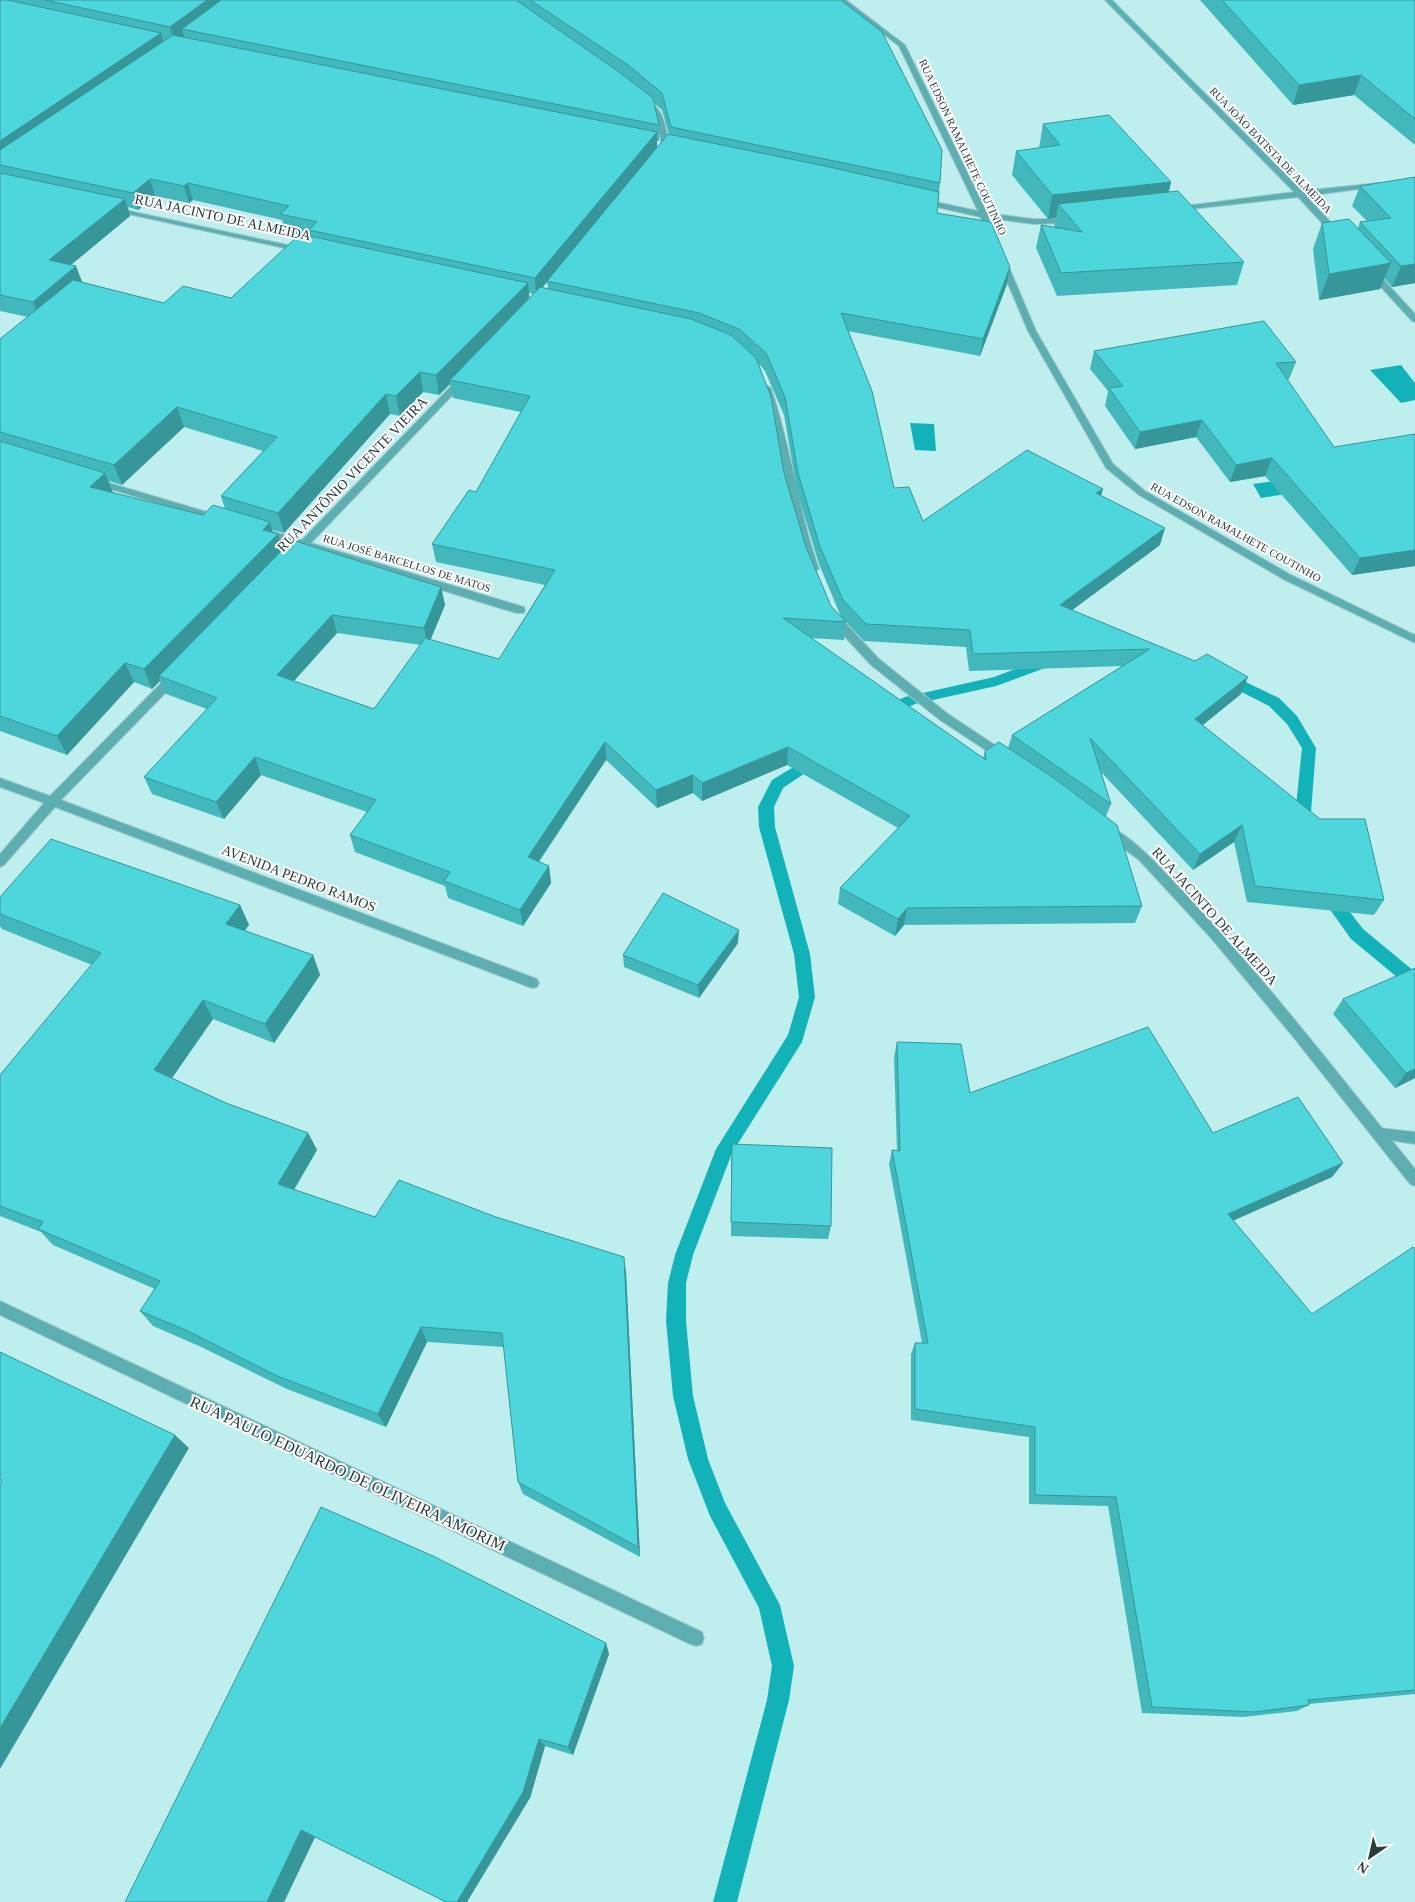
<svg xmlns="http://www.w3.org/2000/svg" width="1415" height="1902" font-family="'Times New Roman',serif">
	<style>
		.water { fill: #12b3b8 }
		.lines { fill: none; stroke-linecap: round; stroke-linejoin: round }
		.stream { fill: #12b3b8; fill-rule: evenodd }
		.minor-casing { stroke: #a1cbcc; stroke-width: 2 }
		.tertiary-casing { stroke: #a1cbcc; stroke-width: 2 }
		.minor { fill: #5daeb1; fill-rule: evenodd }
		.tertiary { fill: #5daeb1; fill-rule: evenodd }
		.wall { fill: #42b8bc; fill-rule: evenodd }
		.shaded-wall { fill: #369699 }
		.building { fill: #4dd6db; stroke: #369699 }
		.labels { text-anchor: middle; stroke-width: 4; stroke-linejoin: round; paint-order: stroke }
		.far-street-label { font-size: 11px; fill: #2a3d3e; stroke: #fff }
		.street-label { font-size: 14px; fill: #2a3d3e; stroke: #fff }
		.near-street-label { font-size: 16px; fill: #2a3d3e; stroke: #fff }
	</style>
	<rect width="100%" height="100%" fill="#bfeeef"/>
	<path class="water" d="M 1401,365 L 1415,383 L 1415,400 L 1401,403 L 1370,370 Z
		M 910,423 L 934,424 L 936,451 L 915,450 Z
		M 1304,477 L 1312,490 L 1261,498 L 1253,484 Z"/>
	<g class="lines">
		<path class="stream" d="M 1048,657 L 1053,659 L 1055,662 L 1053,665 L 996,686 L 915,704 L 886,717 L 881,716 L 879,712 L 881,708 L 905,697 L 994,677 Z
			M 1225,672 L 1279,698 L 1297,716 L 1316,748 L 1310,825 L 1307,829 L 1302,831 L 1297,829 L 1294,825 L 1302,748 L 1287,724 L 1269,706 L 1220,681 L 1218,677 L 1220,673 Z
			M 815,754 L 820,755 L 822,759 L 820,763 L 783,788 L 774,807 L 775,827 L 810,954 L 815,997 L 802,1042 L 732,1153 L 693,1255 L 686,1283 L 686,1321 L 693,1396 L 708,1459 L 725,1503 L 780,1605 L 794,1666 L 789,1700 L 737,1902 L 713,1902 L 767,1700 L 772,1666 L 759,1608 L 710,1516 L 688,1459 L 673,1396 L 666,1321 L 668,1283 L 675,1255 L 716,1149 L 788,1035 L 799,997 L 794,954 L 759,827 L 758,807 L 772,780 Z
			M 1327,888 L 1333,890 L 1363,929 L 1415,972 L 1415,989 L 1409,987 L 1351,939 L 1319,894 L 1321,890 Z"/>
		<g class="minor-casing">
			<path id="minor" d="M 839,0 L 846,0 L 905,45 L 987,213 L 1033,219 L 1073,219 L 1073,223 L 1033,224 L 989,218 L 989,222 L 983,222 L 980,217 L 919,203 L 919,199 L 922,199 L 978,211 L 899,46 Z
				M 1105,0 L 1112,0 L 1302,191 L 1378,183 L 1379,185 L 1375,187 L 1306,196 L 1340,232 L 1340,236 L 1334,236 L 1298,197 L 1174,211 L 1174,207 L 1177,207 L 1294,192 Z
				M 999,258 L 1006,260 L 1036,331 L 1113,464 L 1145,491 L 1291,575 L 1415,635 L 1415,643 L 1283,579 L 1139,495 L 1106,468 L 1028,331 L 998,260 Z
				M 1368,269 L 1374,269 L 1415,314 L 1415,322 L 1412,321 L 1368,273 Z
				M 462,377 L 467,380 L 465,382 L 311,543 L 524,607 L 525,610 L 524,613 L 516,613 L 305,548 L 296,558 L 288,558 L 287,556 L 297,545 L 260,534 L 259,532 L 264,529 L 302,540 L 459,378 Z
				M 96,479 L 224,517 L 226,519 L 221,522 L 93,484 L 91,482 Z
				M 175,672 L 179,673 L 180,676 L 179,679 L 61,800 L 537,979 L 539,983 L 537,987 L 533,988 L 529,987 L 55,807 L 4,865 L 0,867 L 0,854 L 44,803 L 0,787 L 0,778 L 50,796 L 171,673 Z
				M 1380,1128 L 1415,1132 L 1415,1144 L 1375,1138 L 1373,1134 L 1375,1130 Z
				M 0,1301 L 702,1632 L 704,1638 L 702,1644 L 696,1646 L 690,1644 L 0,1315 Z"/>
		</g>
		<g class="tertiary-casing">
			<path id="tertiary" d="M 641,100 C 663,99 666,131 670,146 L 664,154 L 657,152 L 662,146 L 655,114 L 641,104 Z
				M 111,207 L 302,248 L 306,250 L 302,252 L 114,211 L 110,209 Z
				M 766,385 L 771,388 C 791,447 798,510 819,569 L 814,572 L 809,569 C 788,510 781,447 761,388 Z
				M 835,615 L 839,616 L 879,659 L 948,714 L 1007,753 L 1009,756 L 1007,759 L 999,759 L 940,720 L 871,665 L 831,622 L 830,619 Z
				M 1111,828 C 1133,836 1165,873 1182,890 C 1265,979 1339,1075 1415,1169 L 1415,1186 L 1410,1184 L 1290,1033 L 1211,938 L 1139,860 L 1107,836 L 1105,833 Z"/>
		</g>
		<use href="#minor" class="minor"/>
		<use href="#tertiary" class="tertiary"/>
	</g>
	<path class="wall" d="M 0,0 L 841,0 L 940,183 L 937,213 L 1010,267 L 1007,284 L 980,356 L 848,331 L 894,488 L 923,521 L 1101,496 L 1160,545 L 1072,610 L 1241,694 L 1203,725 L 1384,900 L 1374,915 L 1247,902 L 1234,842 L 1193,870 L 1100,771 L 1111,804 L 1106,816 L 1142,906 L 1135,923 L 904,925 L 895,936 L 838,904 L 840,888 L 898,828 L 787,765 L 702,801 L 693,793 L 657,808 L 606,760 L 539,862 L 549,866 L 551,883 L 523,926 L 448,898 L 445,886 L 355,852 L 350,835 L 367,812 L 261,775 L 224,819 L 152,794 L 144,777 L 207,709 L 166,694 L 160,681 L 152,689 L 134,682 L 67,755 L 0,731 L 0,339 L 28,317 L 0,311 ZM 654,103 L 662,110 L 669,135 L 657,147 L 657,141 L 659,141 L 659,125 ZM 155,196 L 189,203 L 193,200 L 282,220 L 285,231 L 300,235 L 231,298 L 164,303 L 82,282 L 71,265 L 130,216 L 128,207 L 138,210 ZM 547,282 L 548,289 L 542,288 ZM 529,293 L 533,294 L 529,299 ZM 759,364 L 765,371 L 784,415 L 797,491 L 819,564 L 841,617 L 831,606 L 806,547 L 784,473 ZM 450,384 L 453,398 L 521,412 L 476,492 L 432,544 L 436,562 L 545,585 L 499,659 L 430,640 L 445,605 L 441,587 L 283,550 L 278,534 L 273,533 L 272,530 L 284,533 L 390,414 L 400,416 L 423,392 L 439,395 ZM 184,427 L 263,451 L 221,496 L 225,509 L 203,515 L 113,493 L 109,481 L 122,485 ZM 846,622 L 864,641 L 966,647 L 969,671 L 1122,666 L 1012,735 L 1008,748 L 985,751 L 983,758 L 811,638 L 844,640 ZM 337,633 L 421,645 L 374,709 L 294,681 Z
		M 1200,0 L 1415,0 L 1415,145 L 1354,95 L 1293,105 Z
		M 1043,124 L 1171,182 L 1169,192 L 1244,262 L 1237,285 L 1057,296 L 1036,248 L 1041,225 L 1055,228 L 1054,227 L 1056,218 L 1048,219 L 1012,175 L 1016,151 L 1039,148 Z
		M 1415,177 L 1415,283 L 1392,287 L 1384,278 L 1380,289 L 1319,300 L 1313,249 L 1322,223 L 1358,228 L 1360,222 L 1367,221 L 1352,206 L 1360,186 Z
		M 1094,351 L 1296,362 L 1289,379 L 1287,380 L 1415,566 L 1352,575 L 1265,476 L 1230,482 L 1196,437 L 1135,449 L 1105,406 L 1108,391 L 1090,369 Z
		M 0,897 L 240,905 L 249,925 L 244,931 L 313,955 L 320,975 L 274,1043 L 213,1019 L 172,1078 L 226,1103 L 308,1133 L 317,1150 L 294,1190 L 375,1217 L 626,1272 L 640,1557 L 523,1494 L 518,1482 L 504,1347 L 427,1342 L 386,1427 L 287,1389 L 199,1346 L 153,1326 L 140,1311 L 155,1289 L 53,1245 L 41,1232 L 0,1216 L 0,1075 L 92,965 L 2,929 L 0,926 Z
		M 738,943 L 699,998 L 624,967 L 623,955 Z
		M 1343,999 L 1415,1078 L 1395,1088 L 1333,1014 Z
		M 897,1042 L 970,1093 L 1213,1133 L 1343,1163 L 1332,1177 L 1233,1220 L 1312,1314 L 1415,1249 L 1415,1694 L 1309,1704 L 1309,1705 L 1297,1711 L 1243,1717 L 1142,1713 L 1108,1506 L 1029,1504 L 1029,1437 L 911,1420 L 911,1354 L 915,1343 L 922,1343 L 889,1164 L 892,1150 L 897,1151 L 894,1057 Z
		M 731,1158 L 831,1226 L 828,1239 L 731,1236 Z
		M 606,1643 L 609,1654 L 573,1755 L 545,1746 L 530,1798 L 315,1837 L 284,1902 L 125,1902 Z"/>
	<path class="shaded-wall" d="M 207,0 L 233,0 L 182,29 L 184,36 L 175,43 L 170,27 Z
		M 161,33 L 165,49 L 0,162 L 0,141 Z
		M 1361,75 L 1354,95 L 1293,105 L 1299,85 Z
		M 657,132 L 657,149 L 547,281 L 547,282 L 536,295 L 535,278 Z
		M 150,179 L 155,196 L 138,210 L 133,193 Z
		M 1171,182 L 1165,205 L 1058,204 L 1056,218 L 1048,219 L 1052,195 Z
		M 188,183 L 193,200 L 189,203 L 184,186 Z
		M 125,199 L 130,216 L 56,277 L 49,260 Z
		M 1391,263 L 1380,289 L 1319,300 L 1329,274 Z
		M 1415,264 L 1415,283 L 1392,287 L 1401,266 Z
		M 76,266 L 83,284 L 40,319 L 33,302 Z
		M 1010,267 L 1007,284 L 980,356 L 983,339 Z
		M 528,283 L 530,303 L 450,380 L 450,384 L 439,395 L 436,375 Z
		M 420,372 L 423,392 L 400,416 L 396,396 Z
		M 386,394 L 390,414 L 284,533 L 278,513 Z
		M 177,407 L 184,427 L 122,485 L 114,465 Z
		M 1202,420 L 1196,437 L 1135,449 L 1140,432 Z
		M 1272,458 L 1265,476 L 1230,482 L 1236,465 Z
		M 105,473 L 113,493 L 90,487 Z
		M 1103,489 L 1098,506 L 1096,493 Z
		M 270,522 L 274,538 L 278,534 L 284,554 L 159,676 L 160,681 L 152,689 L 144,669 Z
		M 1165,528 L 1160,545 L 1056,622 L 1060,605 Z
		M 1415,550 L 1415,566 L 1352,575 L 1360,558 Z
		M 441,587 L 445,605 L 428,646 L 424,628 Z
		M 332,615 L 337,633 L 283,693 L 277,675 Z
		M 125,663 L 134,682 L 67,755 L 57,736 Z
		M 1248,677 L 1241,694 L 1189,736 L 1195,719 Z
		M 605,742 L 606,760 L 530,874 L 528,857 Z
		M 788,747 L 787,765 L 702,801 L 702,783 Z
		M 255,757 L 261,775 L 224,819 L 216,802 Z
		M 693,775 L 693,793 L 657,808 L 656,790 Z
		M 1242,825 L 1234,842 L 1193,870 L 1200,854 Z
		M 549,866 L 551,883 L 523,926 L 520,910 Z
		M 240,905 L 249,925 L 235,944 L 226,924 Z
		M 907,908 L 904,925 L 895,936 L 898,919 Z
		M 739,930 L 738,943 L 699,998 L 698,985 Z
		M 313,955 L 320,975 L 274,1043 L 265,1024 Z
		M 203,1000 L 213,1019 L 165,1088 L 154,1070 Z
		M 1415,1069 L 1415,1078 L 1395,1088 L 1406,1073 Z
		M 308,1133 L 317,1150 L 287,1201 L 278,1184 Z
		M 1343,1163 L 1332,1177 L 1219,1227 L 1228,1214 Z
		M 624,1257 L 626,1272 L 640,1557 L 638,1547 Z
		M 421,1327 L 427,1342 L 386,1427 L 378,1414 Z
		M 175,1435 L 189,1448 L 0,1769 L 0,1728 Z
		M 606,1643 L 609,1654 L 573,1755 L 568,1747 Z
		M 539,1739 L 545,1746 L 530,1798 L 467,1902 L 457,1902 Z
		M 301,1830 L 316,1835 L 284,1902 L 267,1902 Z"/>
	<path class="building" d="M 0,0 L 8,0 L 161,33 L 0,141 Z
		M 45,0 L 207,0 L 170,27 Z
		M 221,0 L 516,0 L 619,72 L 653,98 L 659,125 L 182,29 Z
		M 530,0 L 841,0 L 882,32 L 942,150 L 940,183 L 671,127 L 662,93 L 628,65 Z
		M 1222,0 L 1415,0 L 1415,119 L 1361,75 L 1299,85 Z
		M 173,35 L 657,132 L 535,278 L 309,230 L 317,222 L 280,214 L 289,206 L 188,183 L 184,186 L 150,179 L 133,193 L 0,165 L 0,150 Z
		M 1109,115 L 1171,182 L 1052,195 L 1016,151 L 1060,145 L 1043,124 Z
		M 668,134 L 825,166 L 939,192 L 937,213 L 991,222 L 1010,267 L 983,339 L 841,313 L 872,391 L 894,488 L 909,487 L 923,521 L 1027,450 L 1103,489 L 1096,493 L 1165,528 L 1060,605 L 1195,661 L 1207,654 L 1248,677 L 1195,719 L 1320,819 L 1365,819 L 1384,900 L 1255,886 L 1242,825 L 1200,854 L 1090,738 L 1111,804 L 1012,735 L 1150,649 L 973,654 L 970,630 L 866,624 L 843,600 L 820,547 L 798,473 L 785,397 L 766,353 L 739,329 L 699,313 L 547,281 Z
		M 0,173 L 125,199 L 49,260 L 76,266 L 33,302 L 0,295 Z
		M 1415,177 L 1415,264 L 1401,266 L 1360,222 L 1391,218 L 1360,186 Z
		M 1178,191 L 1244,262 L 1061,273 L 1041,225 L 1082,232 L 1058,204 Z
		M 1349,219 L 1391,263 L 1329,274 L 1322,223 Z
		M 300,234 L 528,283 L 436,375 L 420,372 L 396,396 L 386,394 L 278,513 L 221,496 L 277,437 L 177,407 L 114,465 L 0,432 L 0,339 L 73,280 L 164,303 L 183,286 L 231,298 Z
		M 540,287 L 691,319 L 731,335 L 756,358 L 771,397 L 784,473 L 806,547 L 831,606 L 846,622 L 783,618 L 986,760 L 985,751 L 999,742 L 1054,778 L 1117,825 L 1142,906 L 907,908 L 898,919 L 840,888 L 910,816 L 788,747 L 702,783 L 693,775 L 656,790 L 605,742 L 528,857 L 549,866 L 520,910 L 444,881 L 450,872 L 350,835 L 376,800 L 255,757 L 216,802 L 144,777 L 217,698 L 159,676 L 292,540 L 441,587 L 424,628 L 332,615 L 277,675 L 374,709 L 425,638 L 499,659 L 555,570 L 432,544 L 469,490 L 476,492 L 530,396 L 450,380 Z
		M 1264,321 L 1296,362 L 1276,363 L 1334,447 L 1415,434 L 1415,550 L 1360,558 L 1272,458 L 1236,465 L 1202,420 L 1140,432 L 1109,388 L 1123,386 L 1094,351 Z
		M 0,441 L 105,473 L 90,487 L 203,515 L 213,505 L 270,522 L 263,530 L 278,534 L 144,669 L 125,663 L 57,736 L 0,716 Z
		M 51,839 L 240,905 L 226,924 L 313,955 L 265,1024 L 203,1000 L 154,1070 L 226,1103 L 308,1133 L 278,1184 L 375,1217 L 399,1180 L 496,1217 L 624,1257 L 638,1547 L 518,1482 L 502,1333 L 421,1327 L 378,1414 L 277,1376 L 188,1331 L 140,1311 L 160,1281 L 38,1229 L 43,1222 L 0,1206 L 0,1075 L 101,953 L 0,914 L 0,897 Z
		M 663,893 L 739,930 L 698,985 L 623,955 Z
		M 1415,968 L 1415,1069 L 1406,1073 L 1343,999 Z
		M 1148,1027 L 1213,1133 L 1298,1097 L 1343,1163 L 1228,1214 L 1312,1314 L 1413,1247 L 1415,1249 L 1415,1690 L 1308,1700 L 1309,1705 L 1255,1712 L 1152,1707 L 1116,1497 L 1035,1495 L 1035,1427 L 915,1409 L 915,1343 L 928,1343 L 892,1150 L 900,1151 L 897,1042 L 961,1044 L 970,1093 Z
		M 732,1144 L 832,1148 L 831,1226 L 731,1222 Z
		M 0,1352 L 175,1435 L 0,1728 L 0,1483 L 2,1480 L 0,1480 Z
		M 321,1507 L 433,1556 L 606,1643 L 568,1747 L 539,1739 L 523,1792 L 457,1902 L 446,1902 L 301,1830 L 267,1902 L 125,1902 Z"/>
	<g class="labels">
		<g class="far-street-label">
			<text transform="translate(963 147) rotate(65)" y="4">RUA EDSON RAMALHETE COUTINHO</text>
			<text transform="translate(1271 150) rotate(46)" y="4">RUA JOÃO BATISTA DE ALMEIDA</text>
			<text transform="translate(1236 532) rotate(29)" y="4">RUA EDSON RAMALHETE COUTINHO</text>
			<text transform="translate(407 563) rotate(17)" y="4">RUA JOSÉ BARCELLOS DE MATOS</text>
		</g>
		<g class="street-label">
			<text transform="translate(223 217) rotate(12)" y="5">RUA JACINTO DE ALMEIDA</text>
			<text transform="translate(352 474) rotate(-46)" y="5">RUA ANTÔNIO VICENTE VIEIRA</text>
			<text transform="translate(299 878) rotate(21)" y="5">AVENIDA PEDRO RAMOS</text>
			<text transform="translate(1215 916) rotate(48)" y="5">RUA JACINTO DE ALMEIDA</text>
		</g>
		<g class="near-street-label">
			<text transform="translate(348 1473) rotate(25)" y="6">RUA PAULO EDUARDO DE OLIVEIRA AMORIM</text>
		</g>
	</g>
	<g transform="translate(1370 1857) rotate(214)" stroke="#ffffff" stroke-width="4" paint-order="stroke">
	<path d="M0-4L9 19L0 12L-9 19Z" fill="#2a3d3e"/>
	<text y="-8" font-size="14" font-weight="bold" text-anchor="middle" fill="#2a3d3e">N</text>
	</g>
</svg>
